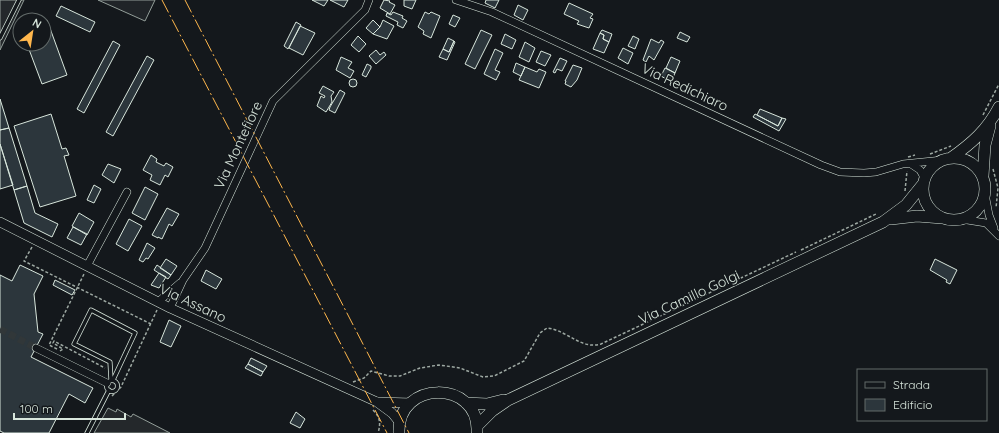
<svg xmlns="http://www.w3.org/2000/svg" width="999" height="433" font-family="Quicksand,sans-serif">
	<style>
		.green { fill: #202428; stroke: #939e99 }
		.parking { fill: #24282b; stroke: #939e99 }
		.building { fill: #2c363c; stroke: #d8e6dc }
		.lines { fill: none; stroke-linecap: round; stroke-linejoin: round }
		.minor-tunnel { stroke: #313739; stroke-width: 7; stroke-dasharray: 7 3.5; stroke-linecap: butt }
		.service-casing { stroke: #d8e6dc; stroke-width: 5 }
		.minor-casing { stroke: #d8e6dc; stroke-width: 8 }
		.secondary-casing { stroke: #d8e6dc; stroke-width: 10 }
		.primary-casing { stroke: #d8e6dc; stroke-width: 12 }
		.path { stroke: #9da8a2; stroke-width: 1.5; stroke-dasharray: 3 2; stroke-linecap: butt }
		.service { stroke: #14181c; stroke-width: 3.5 }
		.minor { stroke: #14181c; stroke-width: 7 }
		.secondary { stroke: #14181c; stroke-width: 9 }
		.primary { stroke: #14181c; stroke-width: 11 }
		.power { stroke: #ffb74d; stroke-width: 1; stroke-dasharray: 14 3 2 3; stroke-linecap: butt }
		.labels { text-anchor: middle; stroke-width: 3; stroke-linejoin: round; paint-order: stroke }
		.street-label { font-size: 14px; fill: #d8e6dc; stroke: #14181c }
	</style>
	<rect width="100%" height="100%" fill="#14181c"/>
	<path class="green" d="M 98,0 L 155,0 L 145,21 Z"/>
	<path class="parking" d="M 0,0 L 24,0 L 0,50 Z
		M 108,408 L 116,412 L 117,409 L 131,417 L 133,414 L 170,433 L 94,433 Z"/>
	<path class="building" d="M 312,0 L 328,0 L 324,6 Z
		M 330,0 L 348,0 L 344,7 Z
		M 384,0 L 390,1 L 389,2 L 395,5 L 390,14 L 380,8 Z
		M 404,0 L 416,0 L 412,9 L 404,6 Z
		M 486,0 L 499,0 L 495,8 L 485,3 Z
		M 569,3 L 593,14 L 590,18 L 593,19 L 589,28 L 577,24 L 579,21 L 564,14 Z
		M 518,5 L 528,10 L 523,20 L 514,15 Z
		M 61,6 L 95,22 L 90,32 L 56,16 Z
		M 393,12 L 403,16 L 402,18 L 407,21 L 403,28 L 397,25 L 398,22 L 386,16 L 387,13 L 391,15 Z
		M 425,12 L 429,14 L 431,12 L 440,16 L 431,38 L 423,34 L 424,31 L 418,27 Z
		M 453,15 L 460,18 L 455,27 L 449,24 Z
		M 47,20 L 67,75 L 42,84 L 27,44 L 44,44 L 44,21 Z
		M 373,20 L 380,27 L 373,34 L 366,28 Z
		M 383,20 L 394,26 L 387,39 L 373,34 L 380,27 Z
		M 296,22 L 301,25 L 288,49 L 284,46 Z
		M 300,26 L 315,33 L 303,55 L 289,48 Z
		M 481,30 L 492,35 L 475,69 L 465,64 Z
		M 602,30 L 612,34 L 609,42 L 603,39 L 604,35 L 600,33 Z
		M 680,32 L 690,37 L 687,42 L 677,38 Z
		M 600,33 L 604,35 L 603,39 L 609,42 L 604,53 L 593,49 Z
		M 505,34 L 516,40 L 512,49 L 501,44 Z
		M 358,36 L 366,44 L 359,52 L 351,45 Z
		M 633,36 L 639,39 L 635,49 L 628,46 Z
		M 448,38 L 454,41 L 449,52 L 443,49 Z
		M 651,39 L 659,43 L 661,40 L 664,42 L 654,60 L 649,56 L 646,62 L 643,60 Z
		M 113,41 L 120,45 L 84,113 L 77,109 Z
		M 454,41 L 455,42 L 447,60 L 439,57 L 443,49 L 449,52 Z
		M 525,42 L 535,48 L 529,62 L 519,57 Z
		M 623,48 L 633,53 L 628,64 L 618,58 Z
		M 495,49 L 503,53 L 495,70 L 500,72 L 496,80 L 484,74 Z
		M 376,50 L 380,55 L 384,52 L 386,55 L 376,64 L 369,56 Z
		M 541,51 L 551,55 L 545,66 L 536,62 Z
		M 147,56 L 154,60 L 113,136 L 106,132 Z
		M 341,57 L 352,62 L 348,68 L 354,71 L 350,78 L 336,70 Z
		M 671,57 L 680,61 L 675,73 L 666,68 Z
		M 560,58 L 567,61 L 562,71 L 557,69 L 555,73 L 553,72 Z
		M 516,63 L 525,67 L 521,76 L 513,72 Z
		M 367,64 L 371,66 L 371,68 L 366,77 L 362,75 Z
		M 573,65 L 582,68 L 577,80 L 571,87 L 565,84 L 566,81 L 565,81 Z
		M 525,67 L 537,72 L 539,69 L 546,72 L 539,88 L 519,80 Z
		M 665,68 L 675,73 L 671,82 L 661,76 Z
		M349 83a4 4 0 1 1 8 0a4 4 0 1 1-8 0Z
		M 323,86 L 334,92 L 331,96 L 332,102 L 326,112 L 317,106 L 321,96 L 324,98 L 325,96 L 319,93 Z
		M 340,90 L 345,93 L 335,113 L 329,110 L 330,107 Z
		M 0,99 L 9,128 L 0,130 Z
		M 760,109 L 782,118 L 778,126 L 757,115 Z
		M 51,114 L 62,149 L 66,148 L 69,155 L 64,156 L 76,196 L 40,207 L 14,126 Z
		M 755,114 L 778,126 L 782,118 L 786,119 L 779,131 L 753,117 Z
		M 9,128 L 27,186 L 14,190 L 0,144 L 0,130 Z
		M 0,144 L 13,185 L 0,189 Z
		M 151,155 L 157,159 L 156,162 L 164,166 L 166,163 L 173,167 L 168,177 L 165,175 L 160,185 L 150,180 L 152,175 L 143,170 Z
		M 108,164 L 121,169 L 114,183 L 102,175 Z
		M 94,185 L 101,189 L 94,203 L 87,200 Z
		M 27,186 L 35,213 L 58,224 L 52,237 L 24,223 L 14,190 Z
		M 145,187 L 158,194 L 145,220 L 132,213 Z
		M 167,208 L 179,214 L 172,226 L 169,224 L 162,239 L 158,237 L 158,238 L 152,235 Z
		M 79,213 L 94,222 L 87,235 L 72,226 Z
		M 129,219 L 142,226 L 128,251 L 116,244 Z
		M 73,227 L 87,234 L 81,245 L 67,238 Z
		M 147,243 L 155,248 L 148,259 L 146,258 L 143,262 L 139,260 Z
		M 166,259 L 177,266 L 171,275 L 160,268 Z
		M 935,259 L 957,270 L 950,284 L 946,282 L 947,280 L 930,270 Z
		M 20,265 L 43,276 L 34,294 L 38,332 L 43,334 L 31,357 L 93,388 L 85,403 L 69,394 L 49,433 L 4,433 L 0,431 L 0,275 L 12,281 Z
		M 157,265 L 171,275 L 168,279 L 154,270 Z
		M 206,270 L 222,279 L 216,289 L 201,281 Z
		M 159,273 L 166,277 L 159,288 L 151,285 Z
		M 55,280 L 75,290 L 72,295 L 53,285 Z
		M 169,320 L 181,326 L 171,347 L 160,342 Z
		M 251,358 L 267,366 L 263,372 L 248,364 Z
		M 248,364 L 263,372 L 261,376 L 245,368 Z
		M 296,412 L 305,419 L 300,428 L 290,423 Z"/>
	<g class="lines">
		<path class="minor-tunnel" d="M 0,329 L 36,348"/>
		<g class="service-casing">
			<path id="service" d="M 0,38 L 19,0
				M 111,380 L 110,362 L 74,344 L 91,310 L 135,333 L 113,380
				M106.5 386a5.5 5.5 0 1 1 11 0a5.5 5.5 0 1 1-11 0Z
				M 87,433 L 109,390"/>
		</g>
		<g class="minor-casing">
			<path id="minor" d="M 456,0 L 492,12 L 821,165 L 840,172 L 864,173 L 876,172 L 903,164 L 943,160
				M 911,164 L 920,170 L 925,179
				M 985,194 L 989,215 L 994,228
				M 961,219 L 986,223 L 999,236
				M 87,266 L 127,192
				M 158,302 L 180,283
				M 170,308 L 183,280 L 205,248 L 273,101 L 365,10 L 369,0
				M 36,348 L 107,383"/>
		</g>
		<g class="secondary-casing">
			<path id="secondary" d="M 0,222 L 170,308 L 377,402 L 392,413 L 400,423
				M 378,402 L 411,403"/>
		</g>
		<g class="primary-casing">
			<path id="primary" d="M923 189a31 31 0 1 1 62 0a31 31 0 1 1-62 0Z
				M 951,158 C 972,143 987,130 999,107
				M 983,176 L 985,145 L 990,126
				M 891,219 L 917,216 L 942,218
				M 466,403 L 487,404 L 503,400
				M 477,426 L 492,411 L 508,400 L 883,222 L 906,205 L 923,184
				M 399,433 C 397,379 479,380 477,431"/>
		</g>
		<path class="path" d="M 983,115 L 999,84
			M 930,154 L 951,146
			M 908,157 L 915,155
			M 993,169 L 998,188 L 996,208
			M 905,191 L 907,171
			M 32,247 L 24,261 L 151,324
			M 801,250 L 876,214
			M 57,349 L 49,345 L 84,274
			M 60,351 L 63,349 L 53,343 L 54,341 L 105,368
			M 353,382 L 364,378 L 371,371 L 389,376 L 400,376 L 420,368 L 439,365 L 460,368 L 483,377 L 494,376 L 524,361 L 540,333 L 547,328 C 567,330 581,350 601,344 L 796,252
			M 112,396 L 121,387 L 157,310
			M 373,410 C 380,417 381,423 378,433"/>
		<use href="#service" class="service"/>
		<use href="#minor" class="minor"/>
		<use href="#secondary" class="secondary"/>
		<use href="#primary" class="primary"/>
		<path class="power" d="M 162,0 L 387,433
			M 185,0 L 409,433"/>
	</g>
	<g class="labels">
		<g class="street-label">
			<text transform="translate(685 87) rotate(25)" y="5">Via Redichiaro</text>
			<text transform="translate(238 145) rotate(-65)" y="5">Via Montefiore</text>
			<text transform="translate(689 297) rotate(-25)" y="5">Via Camillo Golgi</text>
			<text transform="translate(193 303) rotate(25)" y="5">Via Assano</text>
		</g>
	</g>
	<rect x="857" y="369" width="130" height="52" fill="#14181c" stroke="#626a69"/>
	<rect x="865" y="382" width="20" height="6" fill="#14181c" stroke="#626a69"/>
	<text x="893" y="389" font-size="12" fill="#d8e6dc">Strada</text>
	<rect x="865" y="399" width="20" height="12" fill="#2c363c" stroke="#626a69"/>
	<text x="893" y="409" font-size="12" fill="#d8e6dc">Edificio</text>
	<g transform="translate(32 32) rotate(30)"><circle r="19" fill="#14181c" stroke="#626a69"/>
	<path d="M0-3L7 15L0 10L-7 15Z" fill="#ffb74d"/>
	<text y="-6" font-size="11" font-weight="bold" text-anchor="middle" fill="#d8e6dc">N</text>
	</g>
	<path d="M14 413v6h111v-6" fill="none" stroke="#d8e6dc" stroke-width="2"/>
	<text x="20" y="413" font-size="12" fill="#d8e6dc" stroke="#14181c" stroke-width="3" paint-order="stroke">100 m</text>
</svg>
